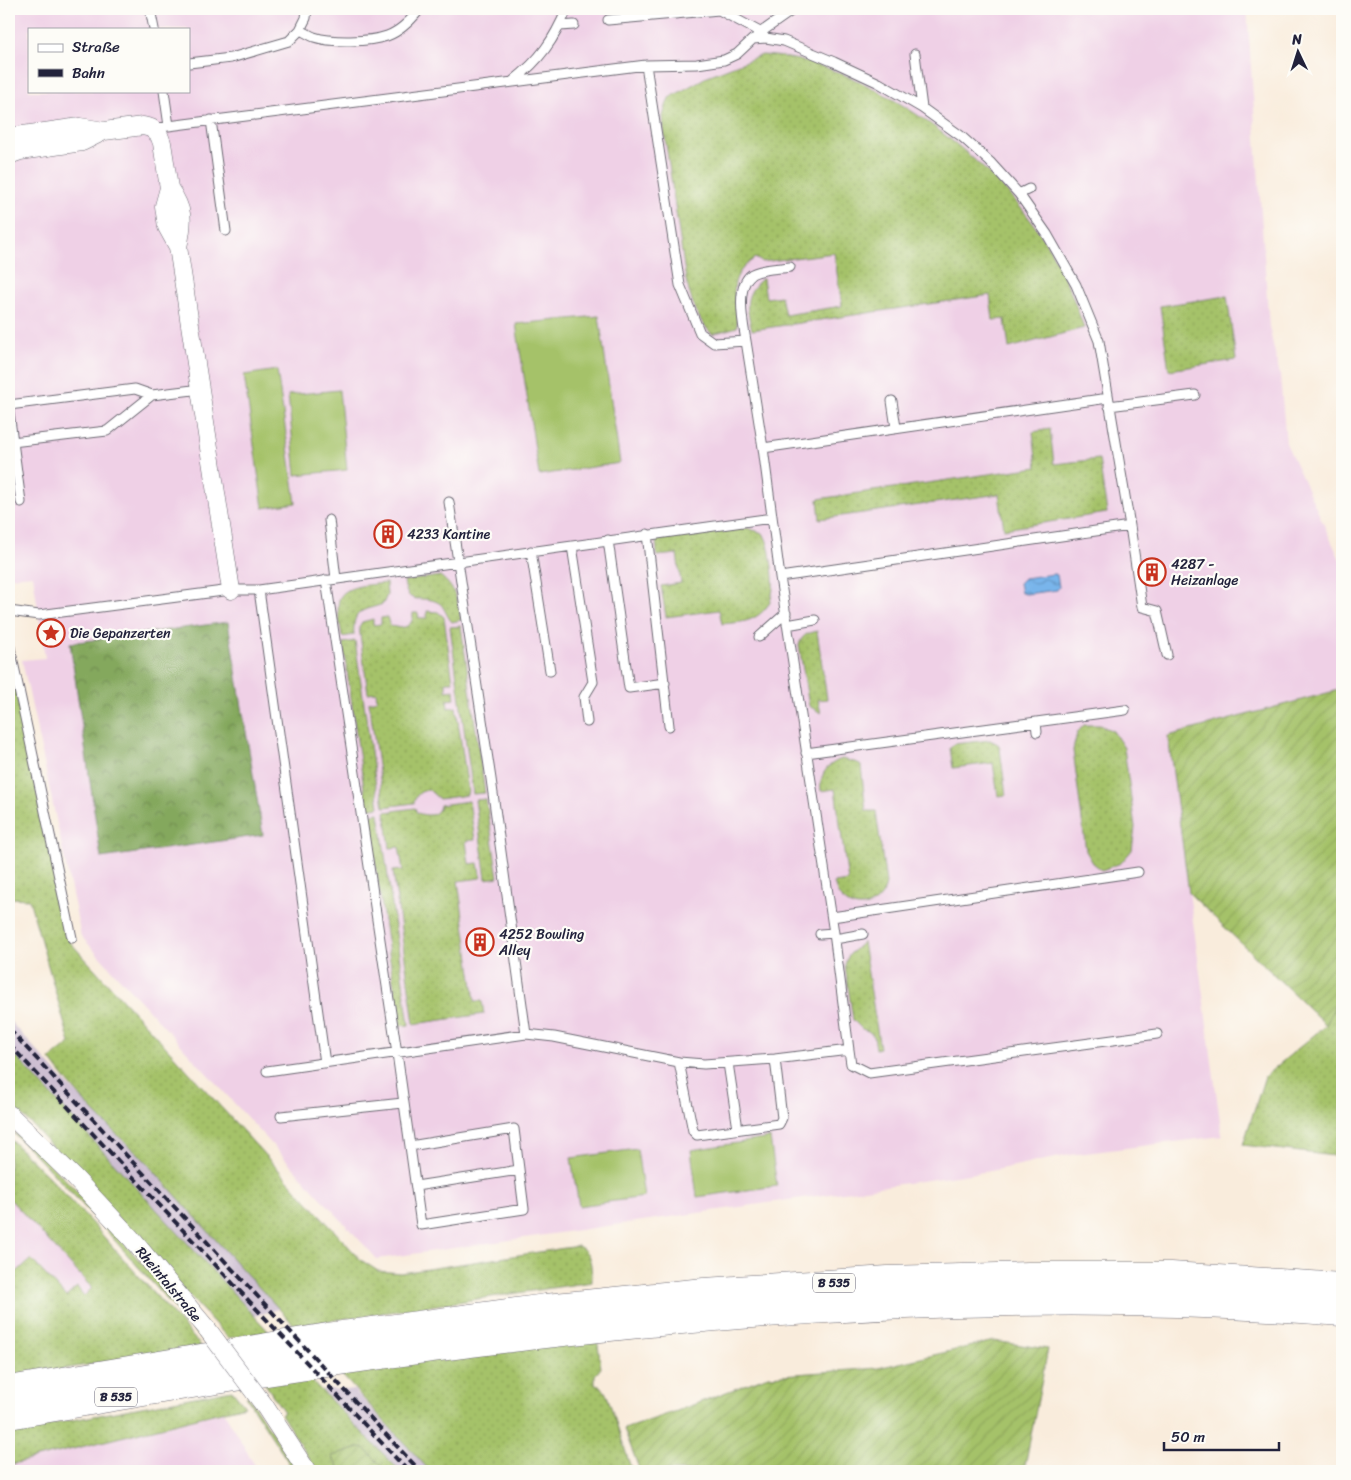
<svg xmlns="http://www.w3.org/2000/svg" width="1351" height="1480" font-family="Sriracha,sans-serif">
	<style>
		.built { fill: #efd0e6; fill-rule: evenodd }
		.railway { fill: #cdbed2 }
		.grass { fill: url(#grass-dots); stroke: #647252 }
		.forest { fill: url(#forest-crowns); stroke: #53654c }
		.garden { fill: url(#garden-furrows); stroke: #647252 }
		.pitch { fill: #a5c269; stroke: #647252 }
		.water { fill: url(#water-waves); stroke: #4e6c93 }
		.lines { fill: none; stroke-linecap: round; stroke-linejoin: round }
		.lane-casing { stroke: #6d6973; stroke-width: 11 }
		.street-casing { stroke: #6d6973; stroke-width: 19 }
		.highway-casing { stroke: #6d6973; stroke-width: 29 }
		.lane { stroke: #fff; stroke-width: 9 }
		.street { stroke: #fff; stroke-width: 18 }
		.highway { stroke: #fff; stroke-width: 28 }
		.rail { stroke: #22223b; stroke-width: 4; stroke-dasharray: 8 4; stroke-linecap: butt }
		.street-bridge-casing { stroke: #6d6973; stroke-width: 19; stroke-linecap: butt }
		.street-bridge { stroke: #fff; stroke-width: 18 }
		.labels { text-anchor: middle; stroke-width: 4.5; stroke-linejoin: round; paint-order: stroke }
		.shield { fill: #fdfcf7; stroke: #646373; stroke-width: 1 }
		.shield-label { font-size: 12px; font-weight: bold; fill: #22223b }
		.poi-label { font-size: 14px; fill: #22223b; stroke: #fdfcf7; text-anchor: start }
		.street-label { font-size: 14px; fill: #22223b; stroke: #fdfcf7 }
	</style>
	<defs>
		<pattern id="grass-dots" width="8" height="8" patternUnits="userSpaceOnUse" patternTransform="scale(1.25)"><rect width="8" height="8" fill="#a5c269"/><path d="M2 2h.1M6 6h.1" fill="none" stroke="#8ea65c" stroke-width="1.8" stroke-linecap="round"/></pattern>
		<pattern id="forest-crowns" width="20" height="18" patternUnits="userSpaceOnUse" patternTransform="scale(1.25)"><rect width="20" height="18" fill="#84a85d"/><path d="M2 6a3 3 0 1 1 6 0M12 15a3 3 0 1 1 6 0" fill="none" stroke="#6c884e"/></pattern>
		<pattern id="garden-furrows" width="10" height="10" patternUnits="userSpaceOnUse" patternTransform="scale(1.25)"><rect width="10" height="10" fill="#a5c269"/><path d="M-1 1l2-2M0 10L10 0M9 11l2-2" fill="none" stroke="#8ea65c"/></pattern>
		<pattern id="water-waves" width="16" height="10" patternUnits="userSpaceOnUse" patternTransform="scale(1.25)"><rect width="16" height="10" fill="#79b5eb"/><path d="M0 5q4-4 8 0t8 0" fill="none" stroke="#6393c0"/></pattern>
	</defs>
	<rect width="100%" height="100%" fill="#fdfcf7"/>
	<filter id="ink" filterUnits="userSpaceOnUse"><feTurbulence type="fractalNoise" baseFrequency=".02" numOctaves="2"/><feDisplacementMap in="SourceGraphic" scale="10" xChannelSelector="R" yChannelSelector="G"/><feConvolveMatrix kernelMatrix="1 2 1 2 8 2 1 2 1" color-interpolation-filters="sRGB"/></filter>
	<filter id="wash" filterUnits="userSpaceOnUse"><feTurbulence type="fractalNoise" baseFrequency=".0096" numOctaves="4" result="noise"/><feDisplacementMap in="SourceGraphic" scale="20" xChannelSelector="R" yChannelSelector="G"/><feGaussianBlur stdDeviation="1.12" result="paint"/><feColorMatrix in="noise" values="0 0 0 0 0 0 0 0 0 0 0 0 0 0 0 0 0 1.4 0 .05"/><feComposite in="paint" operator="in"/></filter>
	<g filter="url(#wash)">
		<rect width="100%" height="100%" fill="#f9ecdc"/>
		<path class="built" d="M 9,9 L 1247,9 L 1269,327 L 1280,375 L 1286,443 L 1342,564 L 1342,689 L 1168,736 L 1222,1136 L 1070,1155 L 990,1171 L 377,1259 L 81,936 L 22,660 L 45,658 L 33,575 L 11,577 L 9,564 ZM 29,29 L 189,29 L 189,91 L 29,91 Z
			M 9,1198 L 92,1288 L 84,1296 L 66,1297 L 31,1259 L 9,1279 Z
			M 224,1412 L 258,1471 L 9,1471 L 9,1465 Z"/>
		<path class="railway" d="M 9,1020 L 69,1086 L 123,1141 L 138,1153 L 279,1309 L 254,1316 L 9,1049 Z
			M 324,1389 L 354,1390 L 430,1471 L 400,1471 L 322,1390 Z"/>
		<path class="grass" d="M 762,55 C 856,59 963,138 1021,208 C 1050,242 1070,286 1084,328 L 1009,348 L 1005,319 L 993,320 L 990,295 L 752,330 C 746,306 743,295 763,278 L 766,298 L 781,296 L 785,315 L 842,306 L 834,253 L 762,262 L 755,258 C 723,280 738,295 737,327 L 712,334 C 697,320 691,300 686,280 L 664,131 L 663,116 L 666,106 L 669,98 L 710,75 Z
			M 1227,296 L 1236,360 L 1169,370 L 1160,306 Z
			M 1050,429 L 1054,464 L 1099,459 L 1107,513 L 1004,529 L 999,494 L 820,519 L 818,499 L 1037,467 L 1033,432 Z
			M 735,528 L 747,528 L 763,533 C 770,545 770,554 772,567 C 775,590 774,610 749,620 C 741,623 730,623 722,624 L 719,610 L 666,617 L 661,586 L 681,583 L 677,554 L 657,556 L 656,540 Z
			M 440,576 C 456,588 458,602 461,620 L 452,622 C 446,616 445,607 439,603 C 422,593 407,609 404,581 Z
			M 386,583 L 387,595 L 383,604 C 364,611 352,608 354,635 L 342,637 C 341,626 336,611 339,600 C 344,584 372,585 386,583 Z
			M 427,611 L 438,612 L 444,617 L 453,682 L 446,682 L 446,691 L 454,690 L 455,699 L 447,700 L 448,708 L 456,707 L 468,790 L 467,795 L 439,799 L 429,790 C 420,791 416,794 414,803 L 384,807 L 369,702 L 377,700 L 376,692 L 368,693 L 359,627 L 362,622 L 373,619 L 373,625 L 381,624 L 381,618 L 387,617 L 390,626 L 401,628 C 410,626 413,622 413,613 L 418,613 L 419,618 L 427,618 Z
			M 461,626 L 485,793 L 473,794 L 450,627 Z
			M 817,631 L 827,699 L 818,700 L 821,713 L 809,706 L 799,645 C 802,635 807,633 817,631 Z
			M 355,641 L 379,807 L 367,809 L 343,643 Z
			M 9,661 L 69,941 L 361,1260 L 378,1271 L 401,1273 L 578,1246 C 593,1253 591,1268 592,1282 L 295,1326 L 240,1267 L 138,1153 C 105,1126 75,1093 50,1059 L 70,1043 L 29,899 L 9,898 Z
			M 1084,725 L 1100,725 L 1113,731 L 1124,748 L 1135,827 L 1132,850 L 1121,863 L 1102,870 L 1093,863 L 1086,851 L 1073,750 L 1077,733 Z
			M 990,740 L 998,744 L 1000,749 L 1006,795 L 998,796 L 993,763 L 953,768 L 950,748 L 954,744 Z
			M 842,759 L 858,763 L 861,766 L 866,811 L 876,811 L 886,883 C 884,903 861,915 844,901 C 838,896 836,890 834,883 L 848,881 L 835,789 L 821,791 C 819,775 827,764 842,759 Z
			M 486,799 L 498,877 L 486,879 L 475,800 Z
			M 469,801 L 475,840 L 466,841 L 469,864 L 478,863 L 481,878 L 458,881 L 475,1001 L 482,1001 L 484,1014 L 414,1024 L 393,871 L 403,870 L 399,847 L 390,848 L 385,812 L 415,808 L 417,813 C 427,816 438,817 440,805 Z
			M 379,813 L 409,1025 L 400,1026 L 368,815 Z
			M 863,942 L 880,1048 L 876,1049 L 874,1036 L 868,1031 L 862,1029 L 853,1020 L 845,967 C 845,956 855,949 863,942 Z
			M 1342,990 L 1342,1157 L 1243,1145 L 1265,1076 L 1326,1025 Z
			M 9,1049 L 269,1332 L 228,1338 L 33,1126 L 9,1103 Z
			M 12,1132 C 31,1141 45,1160 60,1174 C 113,1227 161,1285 208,1344 L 207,1345 C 143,1273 81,1199 12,1132 Z
			M 9,1138 L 48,1176 L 88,1219 L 201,1346 L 9,1378 L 9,1279 L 31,1259 L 66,1297 L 77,1287 L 84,1296 L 92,1288 L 9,1198 Z
			M 597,1337 L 601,1368 L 595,1375 L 595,1385 C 603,1386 605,1391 608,1398 L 632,1471 L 430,1471 L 340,1373 L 321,1376 L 312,1381 L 400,1471 L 387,1471 L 363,1447 L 333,1456 L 341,1471 L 317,1471 L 281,1414 L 284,1412 L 263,1381 Z
			M 232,1390 L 245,1406 L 9,1465 L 9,1432 Z
			M 248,1396 L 298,1471 L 294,1471 L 246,1397 Z"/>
		<path class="forest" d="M 228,622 L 263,835 L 101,858 L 70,643 Z"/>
		<path class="garden" d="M 1342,689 L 1342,990 L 1326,1025 L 1189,893 L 1168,736 Z
			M 994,1341 L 1048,1349 L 1024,1471 L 640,1471 L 624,1429 L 677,1411 L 768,1376 L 878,1368 Z
			M 363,1447 L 387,1471 L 341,1471 L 332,1456 Z"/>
		<path class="pitch" d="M 599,316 L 620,463 L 539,475 L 516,324 Z
			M 277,370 L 296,503 L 263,508 L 244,375 Z
			M 339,390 L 347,470 L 296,475 L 288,395 Z
			M 770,1138 L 777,1186 L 697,1197 L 691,1150 Z
			M 637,1149 L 644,1197 L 579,1206 L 571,1158 Z"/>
		<path class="water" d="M 1054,574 L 1057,575 L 1059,587 L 1057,590 L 1026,594 L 1021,593 L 1019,583 L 1024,578 Z"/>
	</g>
	<g filter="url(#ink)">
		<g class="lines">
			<g class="lane-casing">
				<path id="lane" d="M 150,9 L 154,29
					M 608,20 L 719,10 L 760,32
					M 560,26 L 574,25
					M 300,30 C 305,32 309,35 314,37 C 332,43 369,42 387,36 C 401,31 412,19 420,9
					M 757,35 L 794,9
					M 915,54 L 922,108
					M 189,63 L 231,58 L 289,41 L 300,30 L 306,18 L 307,9
					M 646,65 L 680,285 L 700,333 L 714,343 L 746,341 L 763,448 L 780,577
					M 513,81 C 540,60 554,40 567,9
					M 164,91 L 169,126
					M 211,120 L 226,231
					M 153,128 L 646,65 L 697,64 L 724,60 L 737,54 L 753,39 L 766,38 L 784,41 L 834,62 L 879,83 L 922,108 L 961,136 L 990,162 L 1019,194 L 1047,234 L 1076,285 L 1099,341 L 1130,526 L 780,577 L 834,933 L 849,1050 L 775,1059 L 704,1064 L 679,1062 L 554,1037 L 526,1034 L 267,1071
					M 1019,194 L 1029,189
					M 746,341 C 743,323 735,286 752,274 C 763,268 778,269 790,267
					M 892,401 L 896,428
					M 9,405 L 135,389 L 152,395
					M 1109,406 L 1195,395
					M 9,412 L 21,502
					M 12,442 L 107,431 L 152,395 L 201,389
					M 763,448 L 1108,398
					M 449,502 L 491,779 L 526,1034
					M 329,520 L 336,579
					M 1130,526 L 1142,607 L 1157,611 L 1167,655
					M 647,534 L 669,726
					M 608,540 L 629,688 L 665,683
					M 572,546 L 593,682 L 584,697 L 587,722
					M 531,551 L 550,671
					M 326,580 L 397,1053 L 421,1225 L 524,1209 L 514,1129 L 410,1146
					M 259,590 L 325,1063
					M 9,611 L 39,615 L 231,590 L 259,590 L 772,518
					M 787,625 L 815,620
					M 759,637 L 786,613
					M 9,643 L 72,938
					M 1036,722 L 1037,732
					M 806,753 L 1125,710
					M 832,917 L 1138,872
					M 820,934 L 834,933
					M 835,939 L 863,934
					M 849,1050 L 851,1064 L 869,1073 L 1157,1034
					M 679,1062 L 693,1131 L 697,1135 L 779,1124 L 782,1118 L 775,1059
					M 728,1063 L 738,1129
					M 281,1116 L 403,1103
					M 416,1186 L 519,1170"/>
			</g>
			<g class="street-casing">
				<path id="street" d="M 9,137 L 80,127 L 104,131 L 143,126 L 151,128 L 159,135 L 162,143 L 169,188 L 164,206 L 167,227 L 178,247
					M 9,155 L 20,151 L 82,142 L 104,131
					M 169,188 C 184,210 184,220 178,247 L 231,590
					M 9,1114 L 74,1177 L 131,1238 L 208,1330
					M 264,1405 L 307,1471"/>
			</g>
			<g class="highway-casing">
				<path id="highway" d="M 9,1390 L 328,1337 L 546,1308 L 704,1292 L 888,1280 L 1029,1276 L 1171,1276 L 1342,1287
					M 9,1415 C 450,1337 894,1276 1342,1312"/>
			</g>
			<use href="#lane" class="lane"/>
			<use href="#street" class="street"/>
			<use href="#highway" class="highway"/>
			<path class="rail" d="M 9,1029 L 420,1471
				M 9,1044 L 408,1471"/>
			<g class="street-bridge-casing">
				<path id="street-bridge" d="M 208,1330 L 264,1405"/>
			</g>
			<use href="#street-bridge" class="street-bridge"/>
		</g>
	</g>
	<defs>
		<g id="building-ring" transform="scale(1.4375)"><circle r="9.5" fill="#fdfcf7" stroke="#c8321e" stroke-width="1.5"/><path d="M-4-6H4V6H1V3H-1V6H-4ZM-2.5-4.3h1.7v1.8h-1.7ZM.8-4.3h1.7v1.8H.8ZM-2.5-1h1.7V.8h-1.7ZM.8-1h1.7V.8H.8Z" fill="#c8321e"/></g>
		<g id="sight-ring" transform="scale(1.4375)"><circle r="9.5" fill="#fdfcf7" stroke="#c8321e" stroke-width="1.5"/><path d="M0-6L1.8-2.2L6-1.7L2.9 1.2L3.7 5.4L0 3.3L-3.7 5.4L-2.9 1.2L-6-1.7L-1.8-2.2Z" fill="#c8321e"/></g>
	</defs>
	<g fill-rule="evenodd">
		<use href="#building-ring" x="388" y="534"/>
		<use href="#building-ring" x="1152" y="572"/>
		<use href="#sight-ring" x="51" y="633"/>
		<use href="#building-ring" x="480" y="942"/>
	</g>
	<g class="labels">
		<g class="shield">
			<rect x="813" y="1273.5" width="42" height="19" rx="4"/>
			<rect x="95" y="1387.5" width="42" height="19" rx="4"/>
		</g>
		<g class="shield-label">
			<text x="834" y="1287">B 535</text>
			<text x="116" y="1401">B 535</text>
		</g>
		<g class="poi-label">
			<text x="407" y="539">4233 Kantine</text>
			<text x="1171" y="569">4287 -<tspan x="1171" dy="16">Heizanlage</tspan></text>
			<text x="70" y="638">Die Gepanzerten</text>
			<text x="499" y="939">4252 Bowling<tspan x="499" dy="16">Alley</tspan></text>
		</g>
		<g class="street-label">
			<text transform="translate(169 1284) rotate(50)" y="5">Rheintalstraße</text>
		</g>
	</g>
	<rect width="1351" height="1480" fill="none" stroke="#fdfcf7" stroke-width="30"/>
	<rect x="28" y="28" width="162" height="65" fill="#fdfcf7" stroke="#a5a5ac"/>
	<rect x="38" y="44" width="25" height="8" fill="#ffffff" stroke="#a5a5ac"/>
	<text x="72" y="52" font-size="15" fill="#22223b">Straße</text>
	<rect x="38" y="69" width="25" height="8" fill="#22223b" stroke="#a5a5ac"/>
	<text x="72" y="78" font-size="15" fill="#22223b">Bahn</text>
	<g transform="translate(1298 52) rotate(356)" stroke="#fdfcf7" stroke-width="4" paint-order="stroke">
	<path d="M0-4L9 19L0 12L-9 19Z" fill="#22223b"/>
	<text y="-8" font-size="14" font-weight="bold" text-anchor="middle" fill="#22223b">N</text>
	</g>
	<path d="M1164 1442v8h115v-8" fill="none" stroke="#22223b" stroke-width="2.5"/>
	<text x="1171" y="1442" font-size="15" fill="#22223b" stroke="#fdfcf7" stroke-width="4" paint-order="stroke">50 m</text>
</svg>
